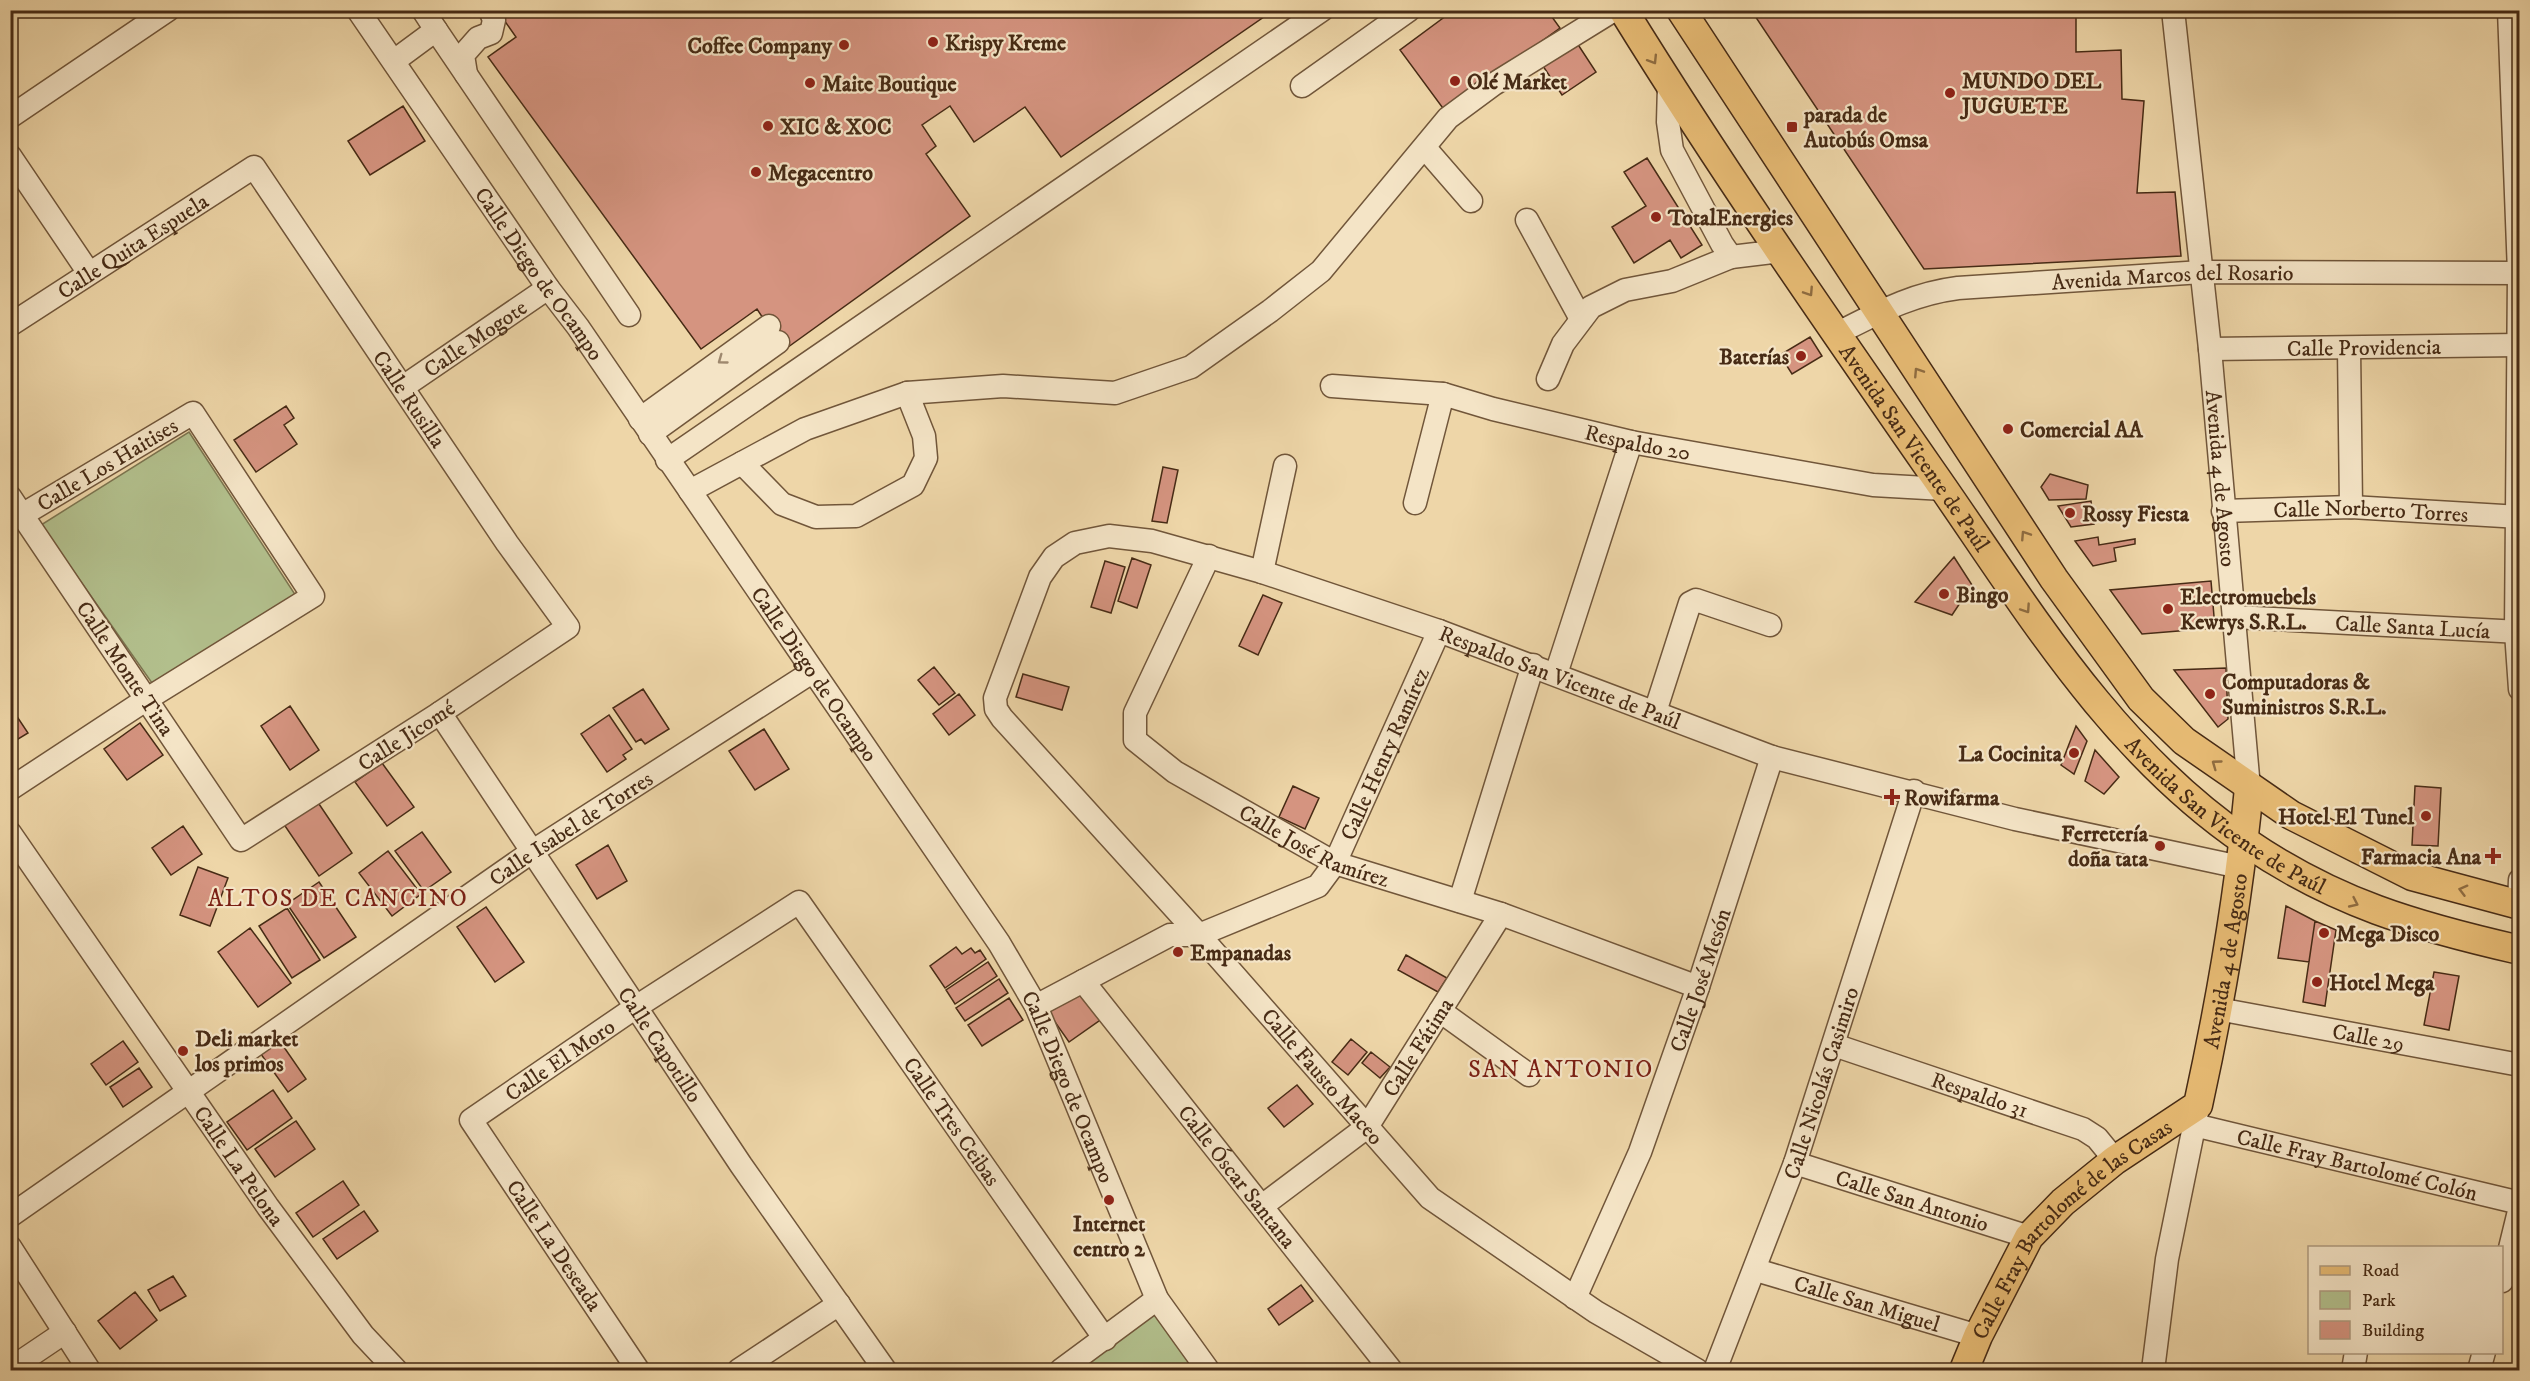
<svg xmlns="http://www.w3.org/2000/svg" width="2530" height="1381" font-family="'IM FELL DW Pica',serif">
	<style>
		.green { fill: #b2bf8c; stroke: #7c7550; stroke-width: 1.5 }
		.building { fill: #d59480; stroke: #472b15; stroke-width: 1.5 }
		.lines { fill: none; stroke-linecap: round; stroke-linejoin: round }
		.minor-casing { stroke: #71563a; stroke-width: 25 }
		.major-casing { stroke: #472b15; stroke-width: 31 }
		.minor { stroke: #f4e4c6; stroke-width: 22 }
		.major { stroke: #e7bb74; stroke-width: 28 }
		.oneway { stroke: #8f6c40 }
		.oneway2 { stroke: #9e886e }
		.poi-dot { fill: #8f2418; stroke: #f4e4c6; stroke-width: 2 }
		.labels { text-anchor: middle; stroke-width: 4.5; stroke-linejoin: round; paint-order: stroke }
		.poi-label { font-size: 22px; font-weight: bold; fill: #472b15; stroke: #f4e4c6; text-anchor: start }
		.street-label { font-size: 22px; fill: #472b15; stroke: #f4e4c6 }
		.neighbourhood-label { font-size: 24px; letter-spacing: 1.5px; fill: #7a1f14; stroke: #f4e4c6 }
	</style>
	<rect width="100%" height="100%" fill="#eed6a8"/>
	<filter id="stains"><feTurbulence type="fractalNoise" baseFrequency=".00333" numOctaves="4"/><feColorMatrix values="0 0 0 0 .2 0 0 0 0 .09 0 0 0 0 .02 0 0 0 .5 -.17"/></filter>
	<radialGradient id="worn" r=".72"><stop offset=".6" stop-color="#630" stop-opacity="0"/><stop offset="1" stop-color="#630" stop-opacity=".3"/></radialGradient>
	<path class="green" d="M 189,432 L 296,596 L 152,683 L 41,525 Z
		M 1154,1309 L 1196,1370 L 1068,1370 Z"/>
	<path class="building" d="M 497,10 L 1274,10 L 1061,157 L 1025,107 L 974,142 L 950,106 L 922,125 L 936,146 L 926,154 L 970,216 L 784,350 L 757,309 L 701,349 L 488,57 L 516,37 Z
		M 1454,10 L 1547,10 L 1560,28 L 1445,111 L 1400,50 Z
		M 1751,10 L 2076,10 L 2076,52 L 2121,50 L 2122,99 L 2144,101 L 2137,193 L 2175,192 L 2181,256 L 1924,269 Z
		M 1575,40 L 1596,72 L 1562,95 L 1541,63 Z
		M 403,106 L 425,141 L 370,175 L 348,141 Z
		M 1647,158 L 1702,245 L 1681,258 L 1670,240 L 1634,263 L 1612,227 L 1646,206 L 1624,172 Z
		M 1810,337 L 1822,356 L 1792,374 L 1780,355 Z
		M 286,406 L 294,418 L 284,425 L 297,444 L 256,472 L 234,440 Z
		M 1163,467 L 1178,470 L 1167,523 L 1152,521 Z
		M 2050,474 L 2088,485 L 2086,499 L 2049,500 L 2041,487 Z
		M 2091,501 L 2094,524 L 2071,527 L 2058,506 Z
		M 2098,537 L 2099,545 L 2135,539 L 2135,544 L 2114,548 L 2116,561 L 2093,566 L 2075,541 Z
		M 1954,557 L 1972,585 L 1952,615 L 1915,602 Z
		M 1132,558 L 1151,565 L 1137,608 L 1118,601 Z
		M 1105,561 L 1125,567 L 1111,613 L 1091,607 Z
		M 2211,581 L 2215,628 L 2142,634 L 2110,590 Z
		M 1263,595 L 1282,603 L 1258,655 L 1239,646 Z
		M 934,667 L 955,693 L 939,705 L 918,680 Z
		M 2226,668 L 2228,719 L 2218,727 L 2174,670 Z
		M 1023,674 L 1069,687 L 1062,710 L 1016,697 Z
		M 643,689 L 669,729 L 645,744 L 641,739 L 636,742 L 613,708 Z
		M 959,694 L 975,715 L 949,735 L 933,714 Z
		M 10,706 L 28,733 L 10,744 Z
		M 290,706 L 319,750 L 290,770 L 261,726 Z
		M 609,715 L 632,749 L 623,755 L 626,759 L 607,772 L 581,734 Z
		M 140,723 L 163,755 L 127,780 L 104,749 Z
		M 2076,726 L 2087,741 L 2074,774 L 2061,765 Z
		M 764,729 L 789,769 L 755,790 L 729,751 Z
		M 2095,750 L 2119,777 L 2104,794 L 2085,781 Z
		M 382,763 L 414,807 L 387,826 L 355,782 Z
		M 1293,786 L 1319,798 L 1305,829 L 1279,817 Z
		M 2415,786 L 2441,788 L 2438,846 L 2412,845 Z
		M 317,801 L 352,853 L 319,876 L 283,823 Z
		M 183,826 L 202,854 L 171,875 L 152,848 Z
		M 422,832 L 451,872 L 424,891 L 395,851 Z
		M 608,845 L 627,881 L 597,899 L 576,865 Z
		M 388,851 L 421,894 L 392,916 L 359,873 Z
		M 198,867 L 228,878 L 210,926 L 180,915 Z
		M 319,882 L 356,937 L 324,958 L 287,904 Z
		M 2286,906 L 2315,921 L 2309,962 L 2278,958 Z
		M 486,907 L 524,962 L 495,982 L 457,927 Z
		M 287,908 L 320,960 L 292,978 L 259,926 Z
		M 2315,921 L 2336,930 L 2325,1006 L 2303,1002 Z
		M 250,928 L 291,983 L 258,1007 L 218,952 Z
		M 956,947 L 962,954 L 971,948 L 975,953 L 980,950 L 986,959 L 945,988 L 930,966 Z
		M 1406,955 L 1447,978 L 1438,992 L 1398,970 Z
		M 988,962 L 997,976 L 955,1004 L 946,990 Z
		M 2434,972 L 2459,976 L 2449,1030 L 2424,1025 Z
		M 999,979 L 1008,993 L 965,1021 L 956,1008 Z
		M 1085,987 L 1106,1016 L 1069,1042 L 1048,1012 Z
		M 1009,998 L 1023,1020 L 982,1046 L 968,1025 Z
		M 277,1037 L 306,1079 L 288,1092 L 258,1050 Z
		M 1351,1039 L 1367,1052 L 1348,1075 L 1332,1062 Z
		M 123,1041 L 138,1062 L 106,1085 L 91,1064 Z
		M 1371,1052 L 1390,1067 L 1380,1078 L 1362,1063 Z
		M 139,1068 L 152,1087 L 123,1107 L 110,1087 Z
		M 1297,1085 L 1313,1104 L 1284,1127 L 1268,1108 Z
		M 273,1090 L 292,1118 L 247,1150 L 227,1122 Z
		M 296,1121 L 315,1149 L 275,1177 L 255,1149 Z
		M 343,1181 L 359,1205 L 313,1237 L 296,1213 Z
		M 364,1211 L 378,1231 L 337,1259 L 323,1239 Z
		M 173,1276 L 186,1296 L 160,1311 L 148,1290 Z
		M 1301,1285 L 1313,1301 L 1279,1325 L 1268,1309 Z
		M 135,1292 L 157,1320 L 120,1349 L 98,1321 Z"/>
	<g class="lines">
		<g class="minor-casing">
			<g id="minor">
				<path id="s1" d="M 358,10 L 548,288 L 578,327 L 999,943 L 1036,1006 L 1157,1299 L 1208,1370"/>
				<path id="s2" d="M 2173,10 L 2210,349 L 2249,788"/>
				<path d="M 2509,10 L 2519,273 L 2516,632 L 2520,689"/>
				<path d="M 436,30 L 629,315"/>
				<path d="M 394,61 L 436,30 L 423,10"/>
				<path d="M 466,74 L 463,55 L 478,38 L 491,33 L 494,20 L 490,10"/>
				<path d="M 1669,85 L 1668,122 L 1672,150 L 1722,244 L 1731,257 L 1781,251"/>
				<path d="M 1302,86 L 1409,10"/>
				<path d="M 10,117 L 168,10"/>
				<path d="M 1425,148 L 1471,201"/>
				<path d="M 10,156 L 89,273"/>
				<path d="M 1527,220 L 1581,319"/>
				<path id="s3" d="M 10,325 L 254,167 L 507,543 L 568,627 L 440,713 L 241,840 L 10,497"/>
				<path id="s4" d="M 1836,334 C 1878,313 1911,294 1958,288 L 2202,272 L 2520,273"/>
				<path d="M 2349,348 L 2351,507"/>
				<path id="s5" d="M 2210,349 L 2519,345"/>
				<path d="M 1548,379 L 1563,344 L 1591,307 L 1625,290 L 1672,281 L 1731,257"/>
				<path id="s6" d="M 1332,386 L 1443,394 L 1493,409 L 1631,442 L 1873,485 L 1944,489"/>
				<path id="s7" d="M 403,387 L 548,288"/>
				<path d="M 640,419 L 769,326"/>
				<path d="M 650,434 L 778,342"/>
				<path d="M 667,460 L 1322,10"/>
				<path d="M 742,463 L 782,504 L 816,517 L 856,516 L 913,485 L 926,458 L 924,436 L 907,393"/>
				<path d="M 690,491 L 805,429 L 907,393 L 1003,386 L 1115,393 L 1191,367 L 1270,311 L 1321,271 L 1448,118 L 1494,84 L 1614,10"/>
				<path d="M 1415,503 L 1443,394"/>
				<path id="s8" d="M 2223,511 L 2351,507 L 2520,517"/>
				<path id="s9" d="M 1209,556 L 1135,713 L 1135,740 L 1175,772 L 1335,863 L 1501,914 L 1698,987"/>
				<path d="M 1262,572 L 1285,466"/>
				<path id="s10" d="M 2235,617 L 2520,632"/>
				<path d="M 1556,674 L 1631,442"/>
				<path d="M 1655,712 L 1690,603 L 1696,600 L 1770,625"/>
				<path id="s11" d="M 440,713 L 741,1165 L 885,1370"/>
				<path d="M 10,789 L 147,699 L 313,596 L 193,413 L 22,515"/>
				<path id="s12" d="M 10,833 L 268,1207 L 363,1335 L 396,1370"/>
				<path d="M 1460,901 L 1533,665"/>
				<path d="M 2519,905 L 2520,880"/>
				<path id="s13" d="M 1083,981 L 1391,1370"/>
				<path id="s14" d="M 1036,1006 L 1170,935 L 1199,935 L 1318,886 L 1335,863 L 1439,631"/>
				<path id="s15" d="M 2218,1009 L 2520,1065"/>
				<path d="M 1440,1011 L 1529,1075"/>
				<path id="s16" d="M 1834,1045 L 2083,1129 L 2097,1138 L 2115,1160"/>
				<path id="s17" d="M 2194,1125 L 2520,1203"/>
				<path id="s18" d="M 1795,1163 L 2029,1237"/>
				<path id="s19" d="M 1262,1206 L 1367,1127 L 1501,914"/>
				<path id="s20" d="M 10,1216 L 533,851 L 812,672"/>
				<path d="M 10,1247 L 89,1370"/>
				<path id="s21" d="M 1756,1270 L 1978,1336"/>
				<path d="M 2502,1281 L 2520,1207"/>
				<path id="s22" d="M 1575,1298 L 1640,1152 L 1698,987 L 1772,757"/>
				<path d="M 10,1369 L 65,1332"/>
				<path id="s23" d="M 638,1370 L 471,1120 L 636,1007 L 799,902 L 1105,1339"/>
				<path d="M 739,1370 L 839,1304"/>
				<path d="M 1061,1370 L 1157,1299"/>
				<path id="s24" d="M 1697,1370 L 1596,1312 L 1430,1198 L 1199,935 L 1002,718 L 996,709 L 995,698 L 1040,577 L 1054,557 L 1075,543 L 1109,536 L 1152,541 L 1262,572 L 1439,631 L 1772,757 L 2015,819 L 2240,867"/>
				<path id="s25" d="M 1715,1370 L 1795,1163 L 1914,791"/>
				<path d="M 2153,1370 L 2167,1259 L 2197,1112"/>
				<path d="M 2353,1370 L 2356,1352"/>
				<path d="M 2479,1370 L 2484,1352"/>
			</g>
		</g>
		<g class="major-casing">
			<g id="major">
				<path id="s26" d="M 1623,10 C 1720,167 1825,318 1930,469 C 2024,603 2108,748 2246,842 C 2335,903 2415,926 2520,950"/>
				<path d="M 1681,10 L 2054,579 L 2141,699 L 2184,741 L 2291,815 L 2412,876 L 2520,905"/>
				<path id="s27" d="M 1964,1370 L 1978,1336 L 2029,1237 L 2063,1202 L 2115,1160 L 2198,1105 C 2221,1000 2239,894 2249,788"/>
			</g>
		</g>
		<use href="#minor" class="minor"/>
		<use href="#major" class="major"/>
	</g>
	<defs><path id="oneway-chevron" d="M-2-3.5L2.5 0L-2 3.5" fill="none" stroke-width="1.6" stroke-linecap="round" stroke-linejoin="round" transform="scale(1.5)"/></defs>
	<g class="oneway">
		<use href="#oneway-chevron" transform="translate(1653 60) rotate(58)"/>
		<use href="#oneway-chevron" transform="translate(1809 292) rotate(57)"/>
		<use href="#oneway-chevron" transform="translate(1918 372) rotate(-123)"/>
		<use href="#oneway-chevron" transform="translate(2025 535) rotate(-123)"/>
		<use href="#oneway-chevron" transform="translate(2026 609) rotate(56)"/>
		<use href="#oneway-chevron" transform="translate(2216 764) rotate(-144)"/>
		<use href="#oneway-chevron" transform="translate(2463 890) rotate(-165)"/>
		<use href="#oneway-chevron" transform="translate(2354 903) rotate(25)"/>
	</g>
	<use class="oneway2" href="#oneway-chevron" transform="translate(722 360) rotate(144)"/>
	<g class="poi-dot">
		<circle cx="933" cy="42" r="6"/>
		<circle cx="844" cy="45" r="6"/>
		<circle cx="1455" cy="81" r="6"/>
		<circle cx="810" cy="83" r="6"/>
		<circle cx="1950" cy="93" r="6"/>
		<circle cx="768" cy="126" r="6"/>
		<rect x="1786" y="121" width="12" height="12" rx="3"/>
		<circle cx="756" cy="172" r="6"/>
		<circle cx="1656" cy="217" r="6"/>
		<circle cx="1801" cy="356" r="6"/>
		<circle cx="2008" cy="429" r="6"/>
		<circle cx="2070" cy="513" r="6"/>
		<circle cx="1944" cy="594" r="6"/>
		<circle cx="2168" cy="609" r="6"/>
		<circle cx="2210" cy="694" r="6"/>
		<circle cx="2074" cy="753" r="6"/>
		<path d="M1889 788h6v6h6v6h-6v6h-6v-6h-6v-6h6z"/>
		<circle cx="2426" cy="816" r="6"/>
		<circle cx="2160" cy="846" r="6"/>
		<path d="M2490 847h6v6h6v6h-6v6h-6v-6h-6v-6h6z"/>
		<circle cx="2324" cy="933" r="6"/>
		<circle cx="1178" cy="952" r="6"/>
		<circle cx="2317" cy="982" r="6"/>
		<circle cx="183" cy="1051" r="6"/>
		<circle cx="1109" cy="1200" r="6"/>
	</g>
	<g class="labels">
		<g class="poi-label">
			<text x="945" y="50">Krispy Kreme</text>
			<text x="832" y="53" text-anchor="end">Coffee Company</text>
			<text x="1962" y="88">MUNDO DEL<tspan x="1962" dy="25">JUGUETE</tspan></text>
			<text x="1467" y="89">Olé Market</text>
			<text x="822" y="91">Maite Boutique</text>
			<text x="1804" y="122">parada de<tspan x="1804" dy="25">Autobús Omsa</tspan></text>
			<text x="780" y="134">XIC &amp; XOC</text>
			<text x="768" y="180">Megacentro</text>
			<text x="1668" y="225">TotalEnergies</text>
			<text x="1789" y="364" text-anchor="end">Baterías</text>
			<text x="2020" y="437">Comercial AA</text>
			<text x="2082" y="521">Rossy Fiesta</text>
			<text x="1956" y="602">Bingo</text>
			<text x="2180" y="604">Electromuebels<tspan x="2180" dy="25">Kewrys S.R.L.</tspan></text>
			<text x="2222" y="689">Computadoras &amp;<tspan x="2222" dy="25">Suministros S.R.L.</tspan></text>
			<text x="2062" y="761" text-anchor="end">La Cocinita</text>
			<text x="1904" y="805">Rowifarma</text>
			<text x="2414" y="824" text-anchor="end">Hotel El Tunel</text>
			<text x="2148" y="841" text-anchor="end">Ferretería<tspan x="2148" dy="25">doña tata</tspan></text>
			<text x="2481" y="864" text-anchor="end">Farmacia Ana</text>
			<text x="2336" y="941">Mega Disco</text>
			<text x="1190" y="960">Empanadas</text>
			<text x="2329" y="990">Hotel Mega</text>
			<text x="195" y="1046">Deli market<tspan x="195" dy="25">los primos</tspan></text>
			<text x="1109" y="1231" text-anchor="middle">Internet<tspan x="1109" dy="25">centro 2</tspan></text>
		</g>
		<g class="street-label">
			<text dy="8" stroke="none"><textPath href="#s3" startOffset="146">Calle Quita Espuela</textPath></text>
			<text dy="8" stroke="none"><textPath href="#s1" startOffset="320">Calle Diego de Ocampo</textPath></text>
			<text dy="8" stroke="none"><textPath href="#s4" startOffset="346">Avenida Marcos del Rosario</textPath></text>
			<text dy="8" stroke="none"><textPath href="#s7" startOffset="87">Calle Mogote</textPath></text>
			<text dy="8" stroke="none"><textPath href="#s5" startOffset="154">Calle Providencia</textPath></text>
			<text dy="8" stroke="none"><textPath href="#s3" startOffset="570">Calle Rusilla</textPath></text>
			<text dy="8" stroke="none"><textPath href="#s6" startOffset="312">Respaldo 20</textPath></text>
			<text dy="8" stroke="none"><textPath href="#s26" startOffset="526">Avenida San Vicente de Paúl</textPath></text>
			<text transform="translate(107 464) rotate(-31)" y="8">Calle Los Haitises</text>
			<text dy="8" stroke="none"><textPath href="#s2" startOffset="471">Avenida 4 de Agosto</textPath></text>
			<text dy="8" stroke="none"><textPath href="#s8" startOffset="148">Calle Norberto Torres</textPath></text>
			<text dy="8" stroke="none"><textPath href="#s10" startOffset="178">Calle Santa Lucía</textPath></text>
			<text transform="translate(126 668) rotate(56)" y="8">Calle Monte Tina</text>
			<text dy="8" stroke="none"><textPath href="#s1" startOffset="806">Calle Diego de Ocampo</textPath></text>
			<text dy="8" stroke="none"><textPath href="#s24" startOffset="1670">Respaldo San Vicente de Paúl</textPath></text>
			<text transform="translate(406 735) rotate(-33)" y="8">Calle Jicomé</text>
			<text dy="8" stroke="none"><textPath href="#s14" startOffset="458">Calle Henry Ramírez</textPath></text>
			<text dy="8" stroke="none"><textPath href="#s26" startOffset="1012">Avenida San Vicente de Paúl</textPath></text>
			<text dy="8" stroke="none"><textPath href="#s20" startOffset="682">Calle Isabel de Torres</textPath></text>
			<text dy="8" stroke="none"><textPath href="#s9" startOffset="410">Calle José Ramírez</textPath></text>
			<text dy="8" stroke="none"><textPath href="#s27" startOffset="510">Avenida 4 de Agosto</textPath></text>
			<text dy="8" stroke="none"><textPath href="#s22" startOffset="342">Calle José Mesón</textPath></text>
			<text dy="8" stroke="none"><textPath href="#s15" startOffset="153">Calle 29</textPath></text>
			<text dy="8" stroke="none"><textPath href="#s11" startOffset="398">Calle Capotillo</textPath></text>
			<text dy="8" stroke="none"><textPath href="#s19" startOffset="226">Calle Fátima</textPath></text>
			<text dy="8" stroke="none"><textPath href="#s23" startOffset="408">Calle El Moro</textPath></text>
			<text transform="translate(1323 1076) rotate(49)" y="8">Calle Fausto Maceo</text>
			<text dy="8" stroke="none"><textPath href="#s25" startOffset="306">Calle Nicolás Casimiro</textPath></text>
			<text dy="8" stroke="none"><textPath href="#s1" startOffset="1292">Calle Diego de Ocampo</textPath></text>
			<text dy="8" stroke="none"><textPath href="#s16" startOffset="154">Respaldo 31</textPath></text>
			<text dy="8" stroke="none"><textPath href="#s23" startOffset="962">Calle Tres Ceibas</textPath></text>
			<text dy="8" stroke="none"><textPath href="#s17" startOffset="168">Calle Fray Bartolomé Colón</textPath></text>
			<text dy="8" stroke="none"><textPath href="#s12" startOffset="404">Calle La Pelona</textPath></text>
			<text dy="8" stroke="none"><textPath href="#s13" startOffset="249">Calle Óscar Santana</textPath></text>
			<text dy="8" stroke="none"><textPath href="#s18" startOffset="123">Calle San Antonio</textPath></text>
			<text dy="8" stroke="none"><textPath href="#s27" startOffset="182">Calle Fray Bartolomé de las Casas</textPath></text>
			<text transform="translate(555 1245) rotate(56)" y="8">Calle La Deseada</text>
			<text dy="8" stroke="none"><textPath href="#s21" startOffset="116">Calle San Miguel</textPath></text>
		</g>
		<g class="neighbourhood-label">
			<text x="338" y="906">ALTOS DE CANCINO</text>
			<text x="1561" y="1077">SAN ANTONIO</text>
		</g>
	</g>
	<rect width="2530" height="1381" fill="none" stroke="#eed6a8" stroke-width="36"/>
	<rect x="12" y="12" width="2506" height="1357" fill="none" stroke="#472b15" stroke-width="3"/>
	<rect x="18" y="18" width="2494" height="1345" fill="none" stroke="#472b15" stroke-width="1.5"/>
	<rect x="2308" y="1246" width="195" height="108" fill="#f4e4c6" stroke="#af9a7f" stroke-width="1.5"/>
	<rect x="2320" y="1266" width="30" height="9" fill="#e7bb74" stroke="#af9a7f" stroke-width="1.5"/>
	<text x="2362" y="1276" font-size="18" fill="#472b15">Road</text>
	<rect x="2320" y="1291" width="30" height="18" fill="#b2bf8c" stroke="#af9a7f" stroke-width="1.5"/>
	<text x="2362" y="1306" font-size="18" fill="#472b15">Park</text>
	<rect x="2320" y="1321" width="30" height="18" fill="#d59480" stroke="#af9a7f" stroke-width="1.5"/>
	<text x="2362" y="1336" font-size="18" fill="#472b15">Building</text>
	<rect width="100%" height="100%" filter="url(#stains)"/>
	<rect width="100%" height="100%" fill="url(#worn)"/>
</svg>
